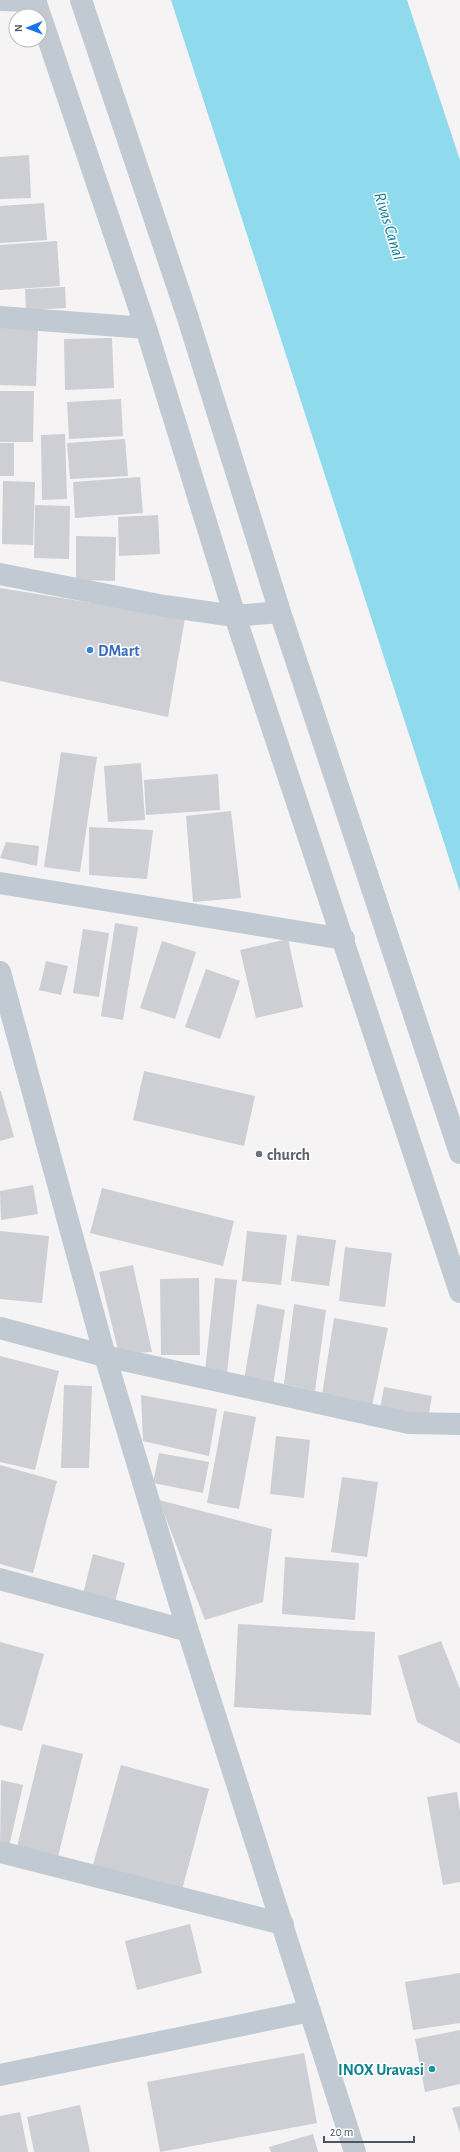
<svg xmlns="http://www.w3.org/2000/svg" width="460" height="2152" font-family="'Alegreya Sans',sans-serif">
	<style>
		.water { fill: #90daee }
		.building { fill: #cdcfd5 }
		.lines { fill: none; stroke-linecap: round; stroke-linejoin: round }
		.minor { stroke: #c1cad2; stroke-width: 22 }
		.shop-dot { fill: #3f7fe0; stroke: #fff; stroke-width: 1.5 }
		.worship-dot { fill: #6b7280; stroke: #fff; stroke-width: 1.5 }
		.culture-dot { fill: #0f9aa8; stroke: #fff; stroke-width: 1.5 }
		.labels { text-anchor: middle; stroke-width: 3; stroke-linejoin: round; paint-order: stroke }
		.shop-label { font-size: 16px; font-weight: bold; fill: #366cbe; stroke: #fff; text-anchor: start }
		.worship-label { font-size: 16px; font-weight: bold; fill: #5b616d; stroke: #fff; text-anchor: start }
		.culture-label { font-size: 16px; font-weight: bold; fill: #0d838f; stroke: #fff; text-anchor: end }
		.water-label { font-size: 17px; font-style: italic; fill: #0c7c9b; stroke: #fff }
	</style>
	<rect width="100%" height="100%" fill="#f5f3f3"/>
	<path class="water" d="M 171,0 L 407,0 L 460,160 L 460,892 Z"/>
	<path class="building" d="M 29,155 L 31,198 L 0,199 L 0,157 Z
		M 44,203 L 47,240 L 0,243 L 0,206 Z
		M 57,241 L 60,286 L 0,290 L 0,245 Z
		M 65,287 L 66,308 L 26,310 L 25,289 Z
		M 0,326 L 38,327 L 36,386 L 0,385 Z
		M 112,338 L 114,388 L 65,390 L 64,339 Z
		M 0,391 L 34,391 L 33,442 L 0,442 Z
		M 121,399 L 123,436 L 69,439 L 67,402 Z
		M 65,434 L 67,499 L 42,500 L 41,435 Z
		M 125,439 L 128,476 L 70,479 L 67,443 Z
		M 0,443 L 14,443 L 14,476 L 0,476 Z
		M 140,477 L 143,513 L 75,518 L 73,482 Z
		M 3,481 L 35,482 L 33,545 L 2,544 Z
		M 35,505 L 70,506 L 69,559 L 34,558 Z
		M 158,515 L 160,554 L 119,556 L 118,517 Z
		M 76,536 L 116,537 L 115,581 L 76,580 Z
		M 0,588 L 185,618 L 168,717 L 0,681 Z
		M 61,752 L 97,757 L 80,872 L 44,867 Z
		M 141,763 L 145,820 L 108,822 L 104,766 Z
		M 218,774 L 220,810 L 146,815 L 144,780 Z
		M 231,811 L 241,898 L 193,902 L 186,816 Z
		M 89,827 L 153,830 L 147,879 L 89,875 Z
		M 6,842 L 39,846 L 37,866 L 0,858 Z
		M 115,923 L 138,927 L 123,1020 L 101,1016 Z
		M 83,929 L 109,933 L 99,997 L 73,993 Z
		M 288,939 L 303,1007 L 256,1018 L 240,950 Z
		M 162,941 L 196,952 L 175,1019 L 140,1008 Z
		M 46,961 L 68,966 L 61,995 L 39,990 Z
		M 206,969 L 240,981 L 220,1039 L 185,1027 Z
		M 144,1071 L 255,1096 L 244,1146 L 133,1120 Z
		M 0,1091 L 1,1091 L 14,1137 L 0,1141 Z
		M 33,1185 L 38,1214 L 1,1220 L 0,1191 Z
		M 102,1188 L 234,1221 L 223,1266 L 90,1233 Z
		M 0,1231 L 49,1236 L 42,1303 L 0,1299 Z
		M 247,1231 L 287,1235 L 281,1285 L 242,1281 Z
		M 297,1235 L 336,1240 L 329,1286 L 291,1281 Z
		M 345,1247 L 392,1253 L 385,1307 L 339,1301 Z
		M 133,1265 L 152,1352 L 119,1354 L 99,1272 Z
		M 199,1278 L 200,1355 L 161,1355 L 160,1279 Z
		M 215,1278 L 237,1280 L 227,1373 L 205,1371 Z
		M 257,1304 L 285,1310 L 273,1385 L 244,1380 Z
		M 294,1304 L 326,1310 L 315,1391 L 284,1384 Z
		M 334,1318 L 388,1328 L 372,1406 L 322,1395 Z
		M 0,1356 L 59,1371 L 35,1470 L 0,1462 Z
		M 64,1385 L 92,1386 L 89,1468 L 61,1468 Z
		M 384,1387 L 432,1396 L 428,1419 L 380,1409 Z
		M 141,1395 L 217,1409 L 209,1456 L 143,1441 Z
		M 224,1411 L 256,1417 L 239,1509 L 207,1503 Z
		M 276,1436 L 310,1440 L 304,1498 L 270,1494 Z
		M 159,1453 L 209,1462 L 203,1493 L 153,1483 Z
		M 0,1465 L 57,1481 L 33,1573 L 0,1564 Z
		M 342,1477 L 378,1482 L 367,1557 L 331,1552 Z
		M 159,1500 L 272,1529 L 263,1602 L 205,1620 Z
		M 93,1554 L 125,1563 L 115,1602 L 83,1594 Z
		M 285,1557 L 359,1563 L 355,1620 L 282,1614 Z
		M 238,1624 L 375,1632 L 371,1715 L 234,1707 Z
		M 441,1641 L 460,1689 L 460,1744 L 417,1722 L 398,1656 Z
		M 0,1642 L 44,1654 L 22,1731 L 0,1725 Z
		M 42,1744 L 83,1754 L 57,1861 L 16,1851 Z
		M 121,1765 L 209,1789 L 182,1890 L 93,1865 Z
		M 1,1780 L 23,1785 L 8,1851 L 0,1849 Z
		M 457,1792 L 460,1811 L 460,1882 L 443,1885 L 427,1797 Z
		M 190,1924 L 202,1973 L 137,1990 L 125,1941 Z
		M 460,1973 L 460,2023 L 413,2030 L 405,1982 Z
		M 460,2030 L 460,2084 L 425,2092 L 415,2039 Z
		M 304,2053 L 317,2123 L 160,2152 L 147,2082 Z
		M 80,2105 L 90,2152 L 34,2152 L 27,2117 Z
		M 460,2106 L 460,2133 L 452,2108 Z
		M 20,2112 L 28,2152 L 0,2152 L 0,2116 Z
		M 313,2134 L 318,2152 L 271,2152 L 269,2147 Z"/>
	<g class="lines">
		<path class="minor" d="M 0,0 L 36,1
			M 35,0 L 146,328 L 235,616 L 460,1292
			M 81,0 L 187,315 L 280,612 L 460,1153
			M 0,317 L 146,328
			M 0,574 L 164,606 L 235,616 L 280,612
			M 0,883 L 344,939
			M 0,972 L 105,1356 L 188,1631 L 355,2152
			M 0,1328 L 105,1356 L 409,1423 L 460,1424
			M 0,1579 L 188,1631
			M 0,1852 L 283,1924
			M 0,2075 L 310,2011"/>
	</g>
	<circle class="shop-dot" cx="90" cy="650" r="4"/>
	<circle class="worship-dot" cx="259" cy="1154" r="4"/>
	<circle class="culture-dot" cx="432" cy="2069" r="4"/>
	<g class="labels">
		<g class="shop-label">
			<text x="98" y="656">DMart</text>
		</g>
		<g class="worship-label">
			<text x="267" y="1160">church</text>
		</g>
		<g class="culture-label">
			<text x="424" y="2075">INOX Uravasi</text>
		</g>
		<g class="water-label">
			<text transform="translate(390 226) rotate(73)" y="6">Rivas Canal</text>
		</g>
	</g>
	<g transform="translate(28 28) rotate(269)"><circle r="19" fill="#ffffff" stroke="#b7bbc0"/>
	<path d="M0-3L7 15L0 10L-7 15Z" fill="#1a73e8"/>
	<text y="-6" font-size="11" font-weight="bold" text-anchor="middle" fill="#4a5661">N</text>
	</g>
	<path d="M324 2136v6h90v-6" fill="none" stroke="#4a5661" stroke-width="2"/>
	<text x="330" y="2136" font-size="12" fill="#4a5661" stroke="#ffffff" stroke-width="3" paint-order="stroke">20 m</text>
</svg>
